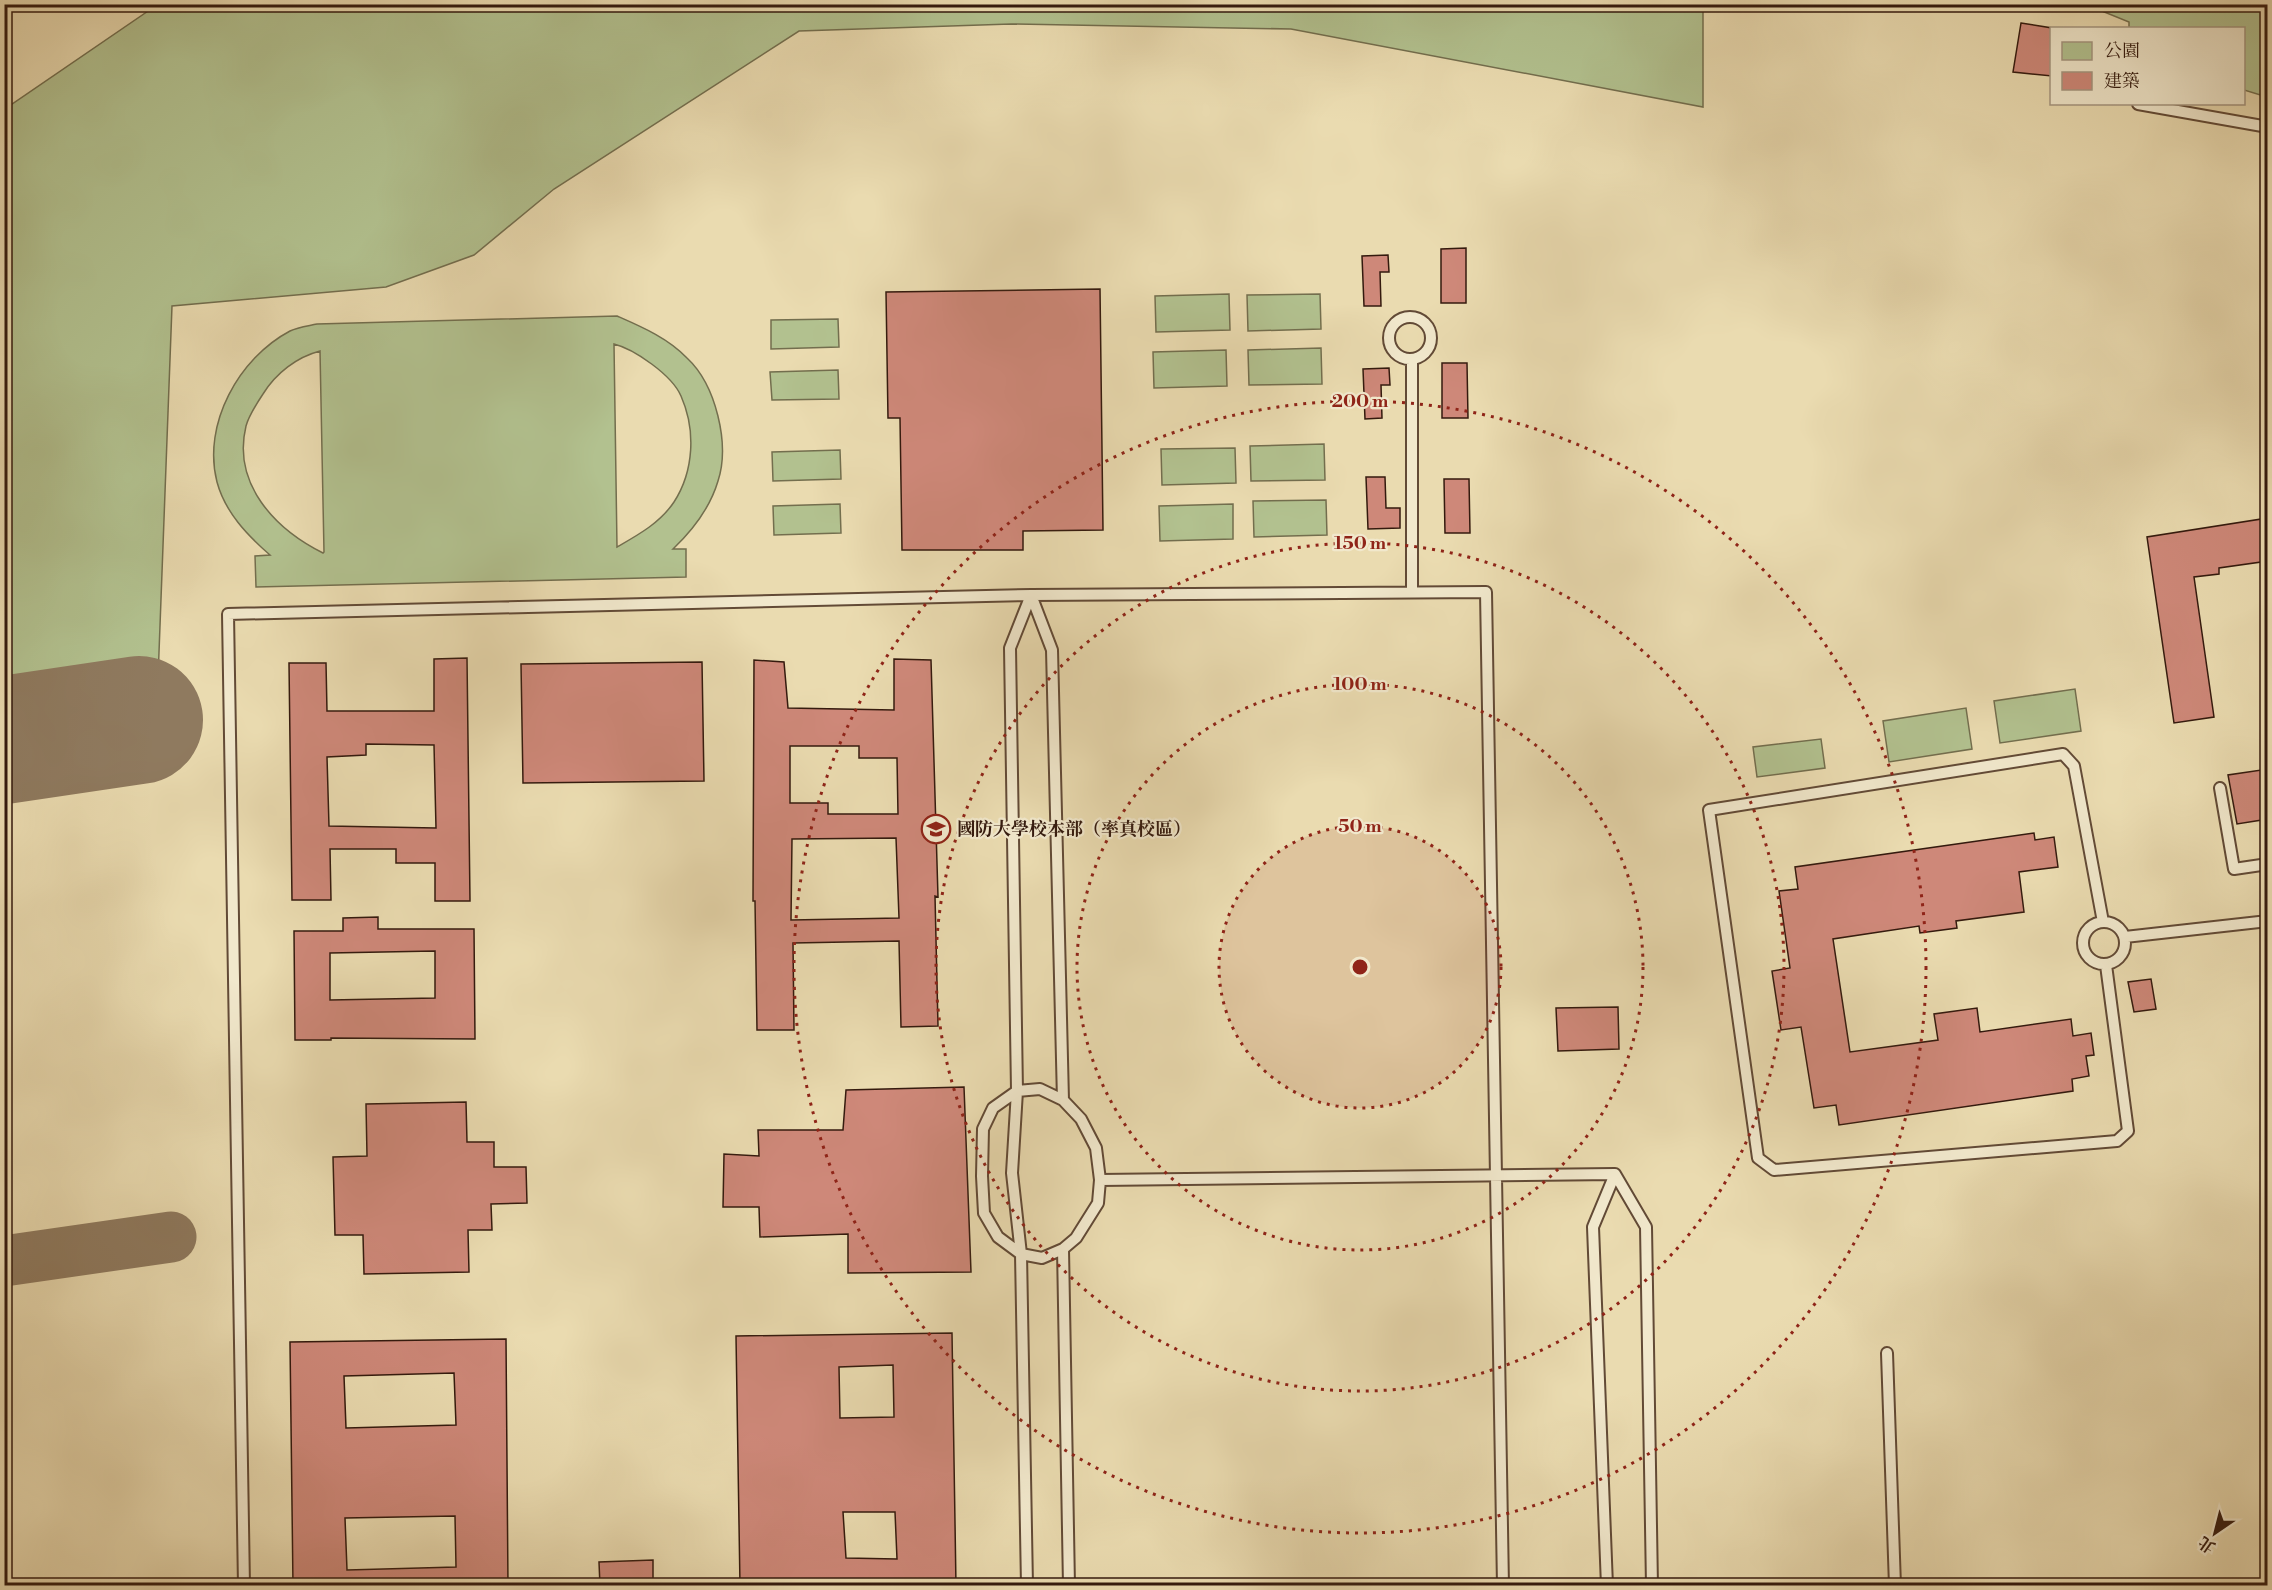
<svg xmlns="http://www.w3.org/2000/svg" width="2272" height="1590" font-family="'Libre Bodoni','Noto Serif TC',serif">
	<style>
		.green { fill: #b2c18f; stroke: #736e4e; stroke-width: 1.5; fill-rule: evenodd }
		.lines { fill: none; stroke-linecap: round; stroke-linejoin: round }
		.taxiway { stroke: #8f7a5f; stroke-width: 51 }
		.runway { stroke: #8f7a5f; stroke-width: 128 }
		.building { fill: #ce8879; stroke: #341a0e; stroke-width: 1.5; fill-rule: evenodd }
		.lane-casing { stroke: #624a36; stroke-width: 14 }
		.lane { stroke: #f1e8cc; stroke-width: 10 }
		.ring { fill: none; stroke: #8f2418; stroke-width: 3; stroke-dasharray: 3 6 }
		.labels { text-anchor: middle; stroke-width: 4.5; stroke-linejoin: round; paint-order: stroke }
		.poi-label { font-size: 18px; font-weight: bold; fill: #341a0e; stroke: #f1e8cc; text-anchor: start }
		.centre { fill: #8f2418; stroke: #f1e8cc; stroke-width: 3 }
		.ring-label { font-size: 18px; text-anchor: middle; font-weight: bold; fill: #8f2418; stroke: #f1e8cc; stroke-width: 4.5; stroke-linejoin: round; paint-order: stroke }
	</style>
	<rect width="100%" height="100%" fill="#eadbb0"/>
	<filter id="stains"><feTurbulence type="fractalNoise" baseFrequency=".00333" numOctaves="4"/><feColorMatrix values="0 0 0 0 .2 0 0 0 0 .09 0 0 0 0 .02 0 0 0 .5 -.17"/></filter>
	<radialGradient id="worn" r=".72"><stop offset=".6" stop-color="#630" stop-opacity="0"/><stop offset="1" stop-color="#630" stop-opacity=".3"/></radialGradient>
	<path class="green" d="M 157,5 L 1703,5 L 1703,107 L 1291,29 L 1011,24 L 799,31 L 554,189 L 474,255 L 386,287 L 172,306 L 158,679 L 5,697 L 5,109 Z
		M 2056,5 L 2267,5 L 2267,97 L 2244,90 L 2244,28 L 2129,28 L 2129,22 L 2097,9 Z
		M 1229,294 L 1230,330 L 1156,332 L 1155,296 Z
		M 1320,294 L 1321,329 L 1248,331 L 1247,295 Z
		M 617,316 C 642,327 668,338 687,358 C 716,385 730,444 718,481 C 710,508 693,530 673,549 L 686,549 L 686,577 L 256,587 L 255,556 L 270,555 C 247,535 225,512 217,482 C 202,424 239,358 290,331 C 298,327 308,326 317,324 ZM 614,344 C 634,349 672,375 681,396 C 696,430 694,471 674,502 C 660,523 638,535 617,547 ZM 320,351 L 324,552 L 323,553 C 275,529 232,484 246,426 C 249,415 257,403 263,394 C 276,373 297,357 320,351 Z
		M 838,319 L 839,347 L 771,349 L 771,320 Z
		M 1321,348 L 1322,384 L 1249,385 L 1248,350 Z
		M 1226,350 L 1227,386 L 1154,388 L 1153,352 Z
		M 838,370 L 839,399 L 772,400 L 770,372 Z
		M 1324,444 L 1325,480 L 1251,481 L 1250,446 Z
		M 1235,448 L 1236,483 L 1162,485 L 1161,449 Z
		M 840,450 L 841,479 L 773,481 L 772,452 Z
		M 1326,500 L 1327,535 L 1254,537 L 1253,501 Z
		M 840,504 L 841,533 L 774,535 L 773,506 Z
		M 1233,504 L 1233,539 L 1160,541 L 1159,506 Z
		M 2075,689 L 2081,731 L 2000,743 L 1994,701 Z
		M 1966,708 L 1972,749 L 1889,762 L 1883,721 Z
		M 1821,739 L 1825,768 L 1757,777 L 1753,747 Z"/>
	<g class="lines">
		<path class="taxiway" d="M 4,1261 L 171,1237"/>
		<path class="runway" d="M 4,740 L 139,720"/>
	</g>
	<path class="building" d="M 2021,23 L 2052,28 L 2052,76 L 2013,72 Z
		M 1466,248 L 1466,303 L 1441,303 L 1441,249 Z
		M 1388,255 L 1389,272 L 1380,272 L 1381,306 L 1364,306 L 1362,256 Z
		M 1100,289 L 1103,530 L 1023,531 L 1023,550 L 902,550 L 900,418 L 888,418 L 886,292 Z
		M 1442,363 L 1467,363 L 1468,418 L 1442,418 Z
		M 1389,368 L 1390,385 L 1381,385 L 1382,418 L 1365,419 L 1363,369 Z
		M 1366,477 L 1385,477 L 1386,508 L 1400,508 L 1400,528 L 1368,529 Z
		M 1444,479 L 1469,479 L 1470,533 L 1445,533 Z
		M 2268,518 L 2268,561 L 2219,568 L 2219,574 L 2194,577 L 2214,717 L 2174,723 L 2147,537 Z
		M 467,658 L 470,901 L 435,901 L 435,863 L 396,863 L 396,849 L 330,849 L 331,900 L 292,900 L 289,663 L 326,663 L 327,711 L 434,711 L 434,659 ZM 366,744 L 434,745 L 436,828 L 329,826 L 327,757 L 366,755 Z
		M 894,659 L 931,660 L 938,897 L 935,896 L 938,1026 L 901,1027 L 899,941 L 793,943 L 794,1030 L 757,1030 L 755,901 L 753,901 L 754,660 L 784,662 L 788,708 L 894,710 ZM 790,746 L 859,746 L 859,758 L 897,758 L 898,814 L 828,814 L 828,803 L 790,803 ZM 896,838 L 899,918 L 791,920 L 792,839 Z
		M 702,662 L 704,781 L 523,783 L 521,664 Z
		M 2268,769 L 2268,819 L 2237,824 L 2228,775 Z
		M 2034,833 L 2035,840 L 2054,837 L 2058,867 L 2019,872 L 2024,912 L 1956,921 L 1957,928 L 1920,933 L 1919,926 L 1833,939 L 1850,1052 L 1938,1040 L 1934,1014 L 1977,1008 L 1980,1032 L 2071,1019 L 2073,1036 L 2091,1033 L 2094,1055 L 2086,1056 L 2089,1076 L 2072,1079 L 2073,1091 L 1839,1125 L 1836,1105 L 1814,1108 L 1801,1027 L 1781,1030 L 1772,971 L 1790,968 L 1779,891 L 1798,889 L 1795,867 Z
		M 378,917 L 378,929 L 474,929 L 475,1039 L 331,1038 L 331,1040 L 295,1040 L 294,931 L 343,931 L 343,918 ZM 435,951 L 435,998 L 330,1000 L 330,953 Z
		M 2151,979 L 2156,1009 L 2134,1012 L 2128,982 Z
		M 1618,1007 L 1619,1049 L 1558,1051 L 1556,1008 Z
		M 964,1087 L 971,1272 L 848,1273 L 848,1234 L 760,1237 L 759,1207 L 723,1207 L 724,1154 L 759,1156 L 758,1130 L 843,1130 L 846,1090 Z
		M 466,1102 L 467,1142 L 494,1142 L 494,1167 L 526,1167 L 527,1203 L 491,1204 L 492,1230 L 468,1230 L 469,1272 L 364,1274 L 363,1235 L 335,1235 L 333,1157 L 367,1156 L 366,1104 Z
		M 952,1333 L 956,1586 L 740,1586 L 736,1336 ZM 893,1365 L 894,1417 L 840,1418 L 839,1367 ZM 843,1512 L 895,1512 L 897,1559 L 846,1558 Z
		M 506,1339 L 508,1586 L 293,1586 L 290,1342 ZM 454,1373 L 456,1425 L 346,1428 L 344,1376 ZM 455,1516 L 456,1567 L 347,1570 L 345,1518 Z
		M 653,1560 L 653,1586 L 600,1586 L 599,1562 Z"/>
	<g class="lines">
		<g class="lane-casing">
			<path id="lane" d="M 2138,104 L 2268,127
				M1389 338a21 21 0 1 1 42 0a21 21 0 1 1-42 0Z
				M 1412,359 L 1412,592
				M 2220,788 L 2234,869 L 2268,864
				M2083 943a21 21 0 1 1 42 0a21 21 0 1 1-42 0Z
				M 2103,922 L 2074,766 L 2063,754 L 1709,810 L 1758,1158 L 1774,1170 L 2117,1141 L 2128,1131 L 2106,965
				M 2125,937 L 2268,921
				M 1040,1089 L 1063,1100 L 1081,1119 L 1096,1148 L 1100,1180 L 1098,1203 L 1076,1238 L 1063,1249 L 1042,1258 L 1021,1254 L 998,1237 L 984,1213 L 982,1176 L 983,1129 L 993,1108 L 1017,1091 Z
				M 1615,1174 L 1646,1227 L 1652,1586
				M 1100,1180 L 1615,1174
				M 1063,1249 L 1069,1586
				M 1887,1353 L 1895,1586
				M 244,1586 L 228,614 L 1031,595 L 1486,592 L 1503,1586
				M 1027,1586 L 1021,1254 L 1012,1173 L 1017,1091 L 1010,648 L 1031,595 L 1052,650 L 1063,1100
				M 1607,1586 L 1593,1227 L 1615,1174"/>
		</g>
		<use href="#lane" class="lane"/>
	</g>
	<circle cx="1360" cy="967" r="141" fill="#8f2418" fill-opacity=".12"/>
	<g class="ring">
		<circle cx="1360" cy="967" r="141"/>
		<circle cx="1360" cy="967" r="283"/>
		<circle cx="1360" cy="967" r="424"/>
		<circle cx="1360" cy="967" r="566"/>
	</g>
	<defs>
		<g id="university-ring" transform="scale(1.5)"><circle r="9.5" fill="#f1e8cc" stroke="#8f2418" stroke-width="1.5"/><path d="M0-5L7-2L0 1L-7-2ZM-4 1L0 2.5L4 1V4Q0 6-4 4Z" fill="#8f2418"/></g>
	</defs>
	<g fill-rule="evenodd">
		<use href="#university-ring" x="936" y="829"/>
	</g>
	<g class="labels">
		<g class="poi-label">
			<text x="957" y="835">國防大學校本部（率真校區）</text>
		</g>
	</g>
	<circle cx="1360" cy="967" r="9" class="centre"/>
	<g class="ring-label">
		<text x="1360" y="407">200 m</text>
		<text x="1360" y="549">150 m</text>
		<text x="1360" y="690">100 m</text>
		<text x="1360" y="832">50 m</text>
	</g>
	<rect width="2272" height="1590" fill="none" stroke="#eadbb0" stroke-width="24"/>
	<rect x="6" y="6" width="2260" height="1578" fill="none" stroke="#341a0e" stroke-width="3"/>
	<rect x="12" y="12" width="2248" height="1566" fill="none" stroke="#341a0e" stroke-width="1.5"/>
	<rect x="2050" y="27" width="195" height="78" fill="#f1e8cc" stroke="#a59680" stroke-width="1.5"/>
	<rect x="2062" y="42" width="30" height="18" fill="#b2c18f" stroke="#a59680" stroke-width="1.5"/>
	<text x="2104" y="57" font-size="18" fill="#341a0e">公園</text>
	<rect x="2062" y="72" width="30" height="18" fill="#ce8879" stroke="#a59680" stroke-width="1.5"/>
	<text x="2104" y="87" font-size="18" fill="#341a0e">建築</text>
	<g transform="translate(2215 1533) rotate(215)" stroke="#f1e8cc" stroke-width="4.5" paint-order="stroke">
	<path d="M0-4.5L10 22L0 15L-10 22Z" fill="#341a0e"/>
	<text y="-9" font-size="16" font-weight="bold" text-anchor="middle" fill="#341a0e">北</text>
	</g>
	<rect width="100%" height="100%" filter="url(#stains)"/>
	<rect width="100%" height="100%" fill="url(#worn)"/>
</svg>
